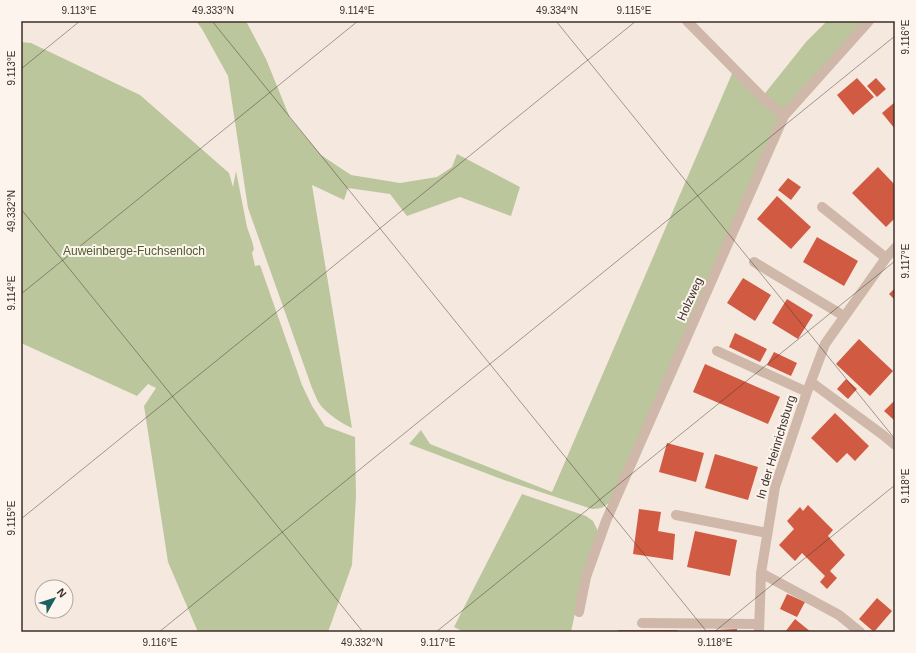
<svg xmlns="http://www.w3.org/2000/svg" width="916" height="653" font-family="Arial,sans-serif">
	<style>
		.green { fill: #bbc69d }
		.building { fill: #d15b42 }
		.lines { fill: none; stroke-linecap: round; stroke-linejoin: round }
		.minor { stroke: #cfb8a9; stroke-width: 10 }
		.ticks { fill: none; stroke: #3c2e2a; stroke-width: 1; stroke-opacity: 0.45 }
		.labels { text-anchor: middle; stroke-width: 4; stroke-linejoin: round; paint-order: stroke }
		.park-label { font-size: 12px; fill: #4e5d2b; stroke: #fcf4ed }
		.street-label { font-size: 12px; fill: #3c2e2a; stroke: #fcf4ed }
		.neatline { fill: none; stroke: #3c2e2a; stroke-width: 1.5 }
		.ticks-label { font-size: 10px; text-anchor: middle; fill: #3c2e2a }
	</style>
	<rect width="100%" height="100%" fill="#f5e9df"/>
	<path class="green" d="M 196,21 L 246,21 L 266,59 L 290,118 L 321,155 L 351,175 L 400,183 L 437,177 L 452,167 L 457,154 L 520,187 L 511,216 L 460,197 L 407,216 L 390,194 L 348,188 L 344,200 L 312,185 L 352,428 C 341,423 329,415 321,406 C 317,401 315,394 312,388 L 248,208 L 228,76 L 202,29 Z
		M 827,21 L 869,21 L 784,116 L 613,499 C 606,506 602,509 592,509 L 504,480 L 409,444 L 421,430 L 430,444 L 552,492 L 734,69 L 762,97 L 806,42 Z
		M 21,42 L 31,43 L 140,95 L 229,173 L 233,187 L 236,171 L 247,227 L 252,241 L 254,249 L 252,253 L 255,266 L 260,265 L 302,385 L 312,406 L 325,426 L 355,437 L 356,496 L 352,565 L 328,632 L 198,632 L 168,562 L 144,406 L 156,388 L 148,384 L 137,396 L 21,343 Z
		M 522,494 L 586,516 L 593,521 L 597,529 L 598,535 L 584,571 L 571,632 L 464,632 L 454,627 Z"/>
	<path class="building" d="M 857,78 L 874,97 L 853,115 L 837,95 Z
		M 876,78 L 886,89 L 877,97 L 867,86 Z
		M 895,102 L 895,129 L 882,113 Z
		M 878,167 L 895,185 L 895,218 L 886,227 L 852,193 Z
		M 788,178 L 801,187 L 791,200 L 778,190 Z
		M 777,196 L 811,227 L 791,249 L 757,219 Z
		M 817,237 L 858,261 L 844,286 L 803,262 Z
		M 743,278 L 771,295 L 755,321 L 727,303 Z
		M 895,288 L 895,300 L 889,294 Z
		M 787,299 L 813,315 L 798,339 L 772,323 Z
		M 735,333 L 767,349 L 760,362 L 729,347 Z
		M 859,339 L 893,371 L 870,396 L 836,364 Z
		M 774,352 L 797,363 L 791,376 L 767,365 Z
		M 705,364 L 780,397 L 768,424 L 693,392 Z
		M 846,379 L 857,389 L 848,399 L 837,389 Z
		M 895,400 L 895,421 L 884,411 Z
		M 835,413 L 869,446 L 855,461 L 847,453 L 837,463 L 811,438 Z
		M 667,443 L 704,453 L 696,482 L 659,472 Z
		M 715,454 L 758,467 L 748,500 L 705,488 Z
		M 808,505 L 833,530 L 828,536 L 845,555 L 830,571 L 837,578 L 827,589 L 820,582 L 825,576 L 802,553 L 795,561 L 779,545 L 794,529 L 787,521 L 800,507 L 803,511 Z
		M 639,509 L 661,512 L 658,531 L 675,534 L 673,560 L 633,554 Z
		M 695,531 L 737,540 L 730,576 L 687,567 Z
		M 787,594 L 805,602 L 797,617 L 780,609 Z
		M 877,598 L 892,611 L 874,632 L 859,619 Z
		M 795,619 L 811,632 L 785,632 Z
		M 737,629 L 737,632 L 693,632 L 693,631 Z
		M 618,630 L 678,630 L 678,632 L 618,632 Z"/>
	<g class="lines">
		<path class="minor" d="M 687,21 L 762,97 L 784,116
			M 822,207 L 886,258
			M 754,262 L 844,316
			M 717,351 L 807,392
			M 811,382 L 883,435 L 895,445
			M 676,515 L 767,533
			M 761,573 L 839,615 L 860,632
			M 579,612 L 586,577 L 606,521 L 784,116 L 869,21
			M 642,623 L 758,624
			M 759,632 L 761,573 L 775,487 L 807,392 L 825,344 L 886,258 L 895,248"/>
	</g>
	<path class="ticks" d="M 212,21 L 707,632M 556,21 L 895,439M 21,69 L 80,21M 21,209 L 363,632M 21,294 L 358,21M 21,519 L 636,21M 159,632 L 895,36M 436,632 L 895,261M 714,632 L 895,485"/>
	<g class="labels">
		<g class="park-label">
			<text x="134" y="255">Auweinberge-Fuchsenloch</text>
		</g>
		<g class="street-label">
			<text transform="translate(690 299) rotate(-66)" y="4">Holzweg</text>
			<text transform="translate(776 447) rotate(-73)" y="4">In der Heinrichsburg</text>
		</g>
	</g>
	<rect width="916" height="653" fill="none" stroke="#fcf4ed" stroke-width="44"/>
	<g transform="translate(54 599) rotate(51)"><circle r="19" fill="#fcf4ed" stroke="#afa59f"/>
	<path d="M0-3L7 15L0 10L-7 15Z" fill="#1a6262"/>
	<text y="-6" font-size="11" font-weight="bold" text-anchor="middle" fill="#3c2e2a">N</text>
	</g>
	<rect x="22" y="22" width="872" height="609" class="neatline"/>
	<g class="ticks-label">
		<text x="79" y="14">9.113°E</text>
		<text x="213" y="14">49.333°N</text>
		<text x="357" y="14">9.114°E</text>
		<text x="557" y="14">49.334°N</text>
		<text x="634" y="14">9.115°E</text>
		<text transform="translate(905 37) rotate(-90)" y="4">9.116°E</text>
		<text transform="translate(11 68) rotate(-90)" y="4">9.113°E</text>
		<text transform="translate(11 211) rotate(-90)" y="4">49.332°N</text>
		<text transform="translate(905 261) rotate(-90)" y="4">9.117°E</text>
		<text transform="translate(11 293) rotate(-90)" y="4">9.114°E</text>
		<text transform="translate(905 486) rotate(-90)" y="4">9.118°E</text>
		<text transform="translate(11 518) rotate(-90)" y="4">9.115°E</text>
		<text x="160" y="646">9.116°E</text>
		<text x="362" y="646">49.332°N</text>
		<text x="438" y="646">9.117°E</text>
		<text x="715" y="646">9.118°E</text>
	</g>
</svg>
